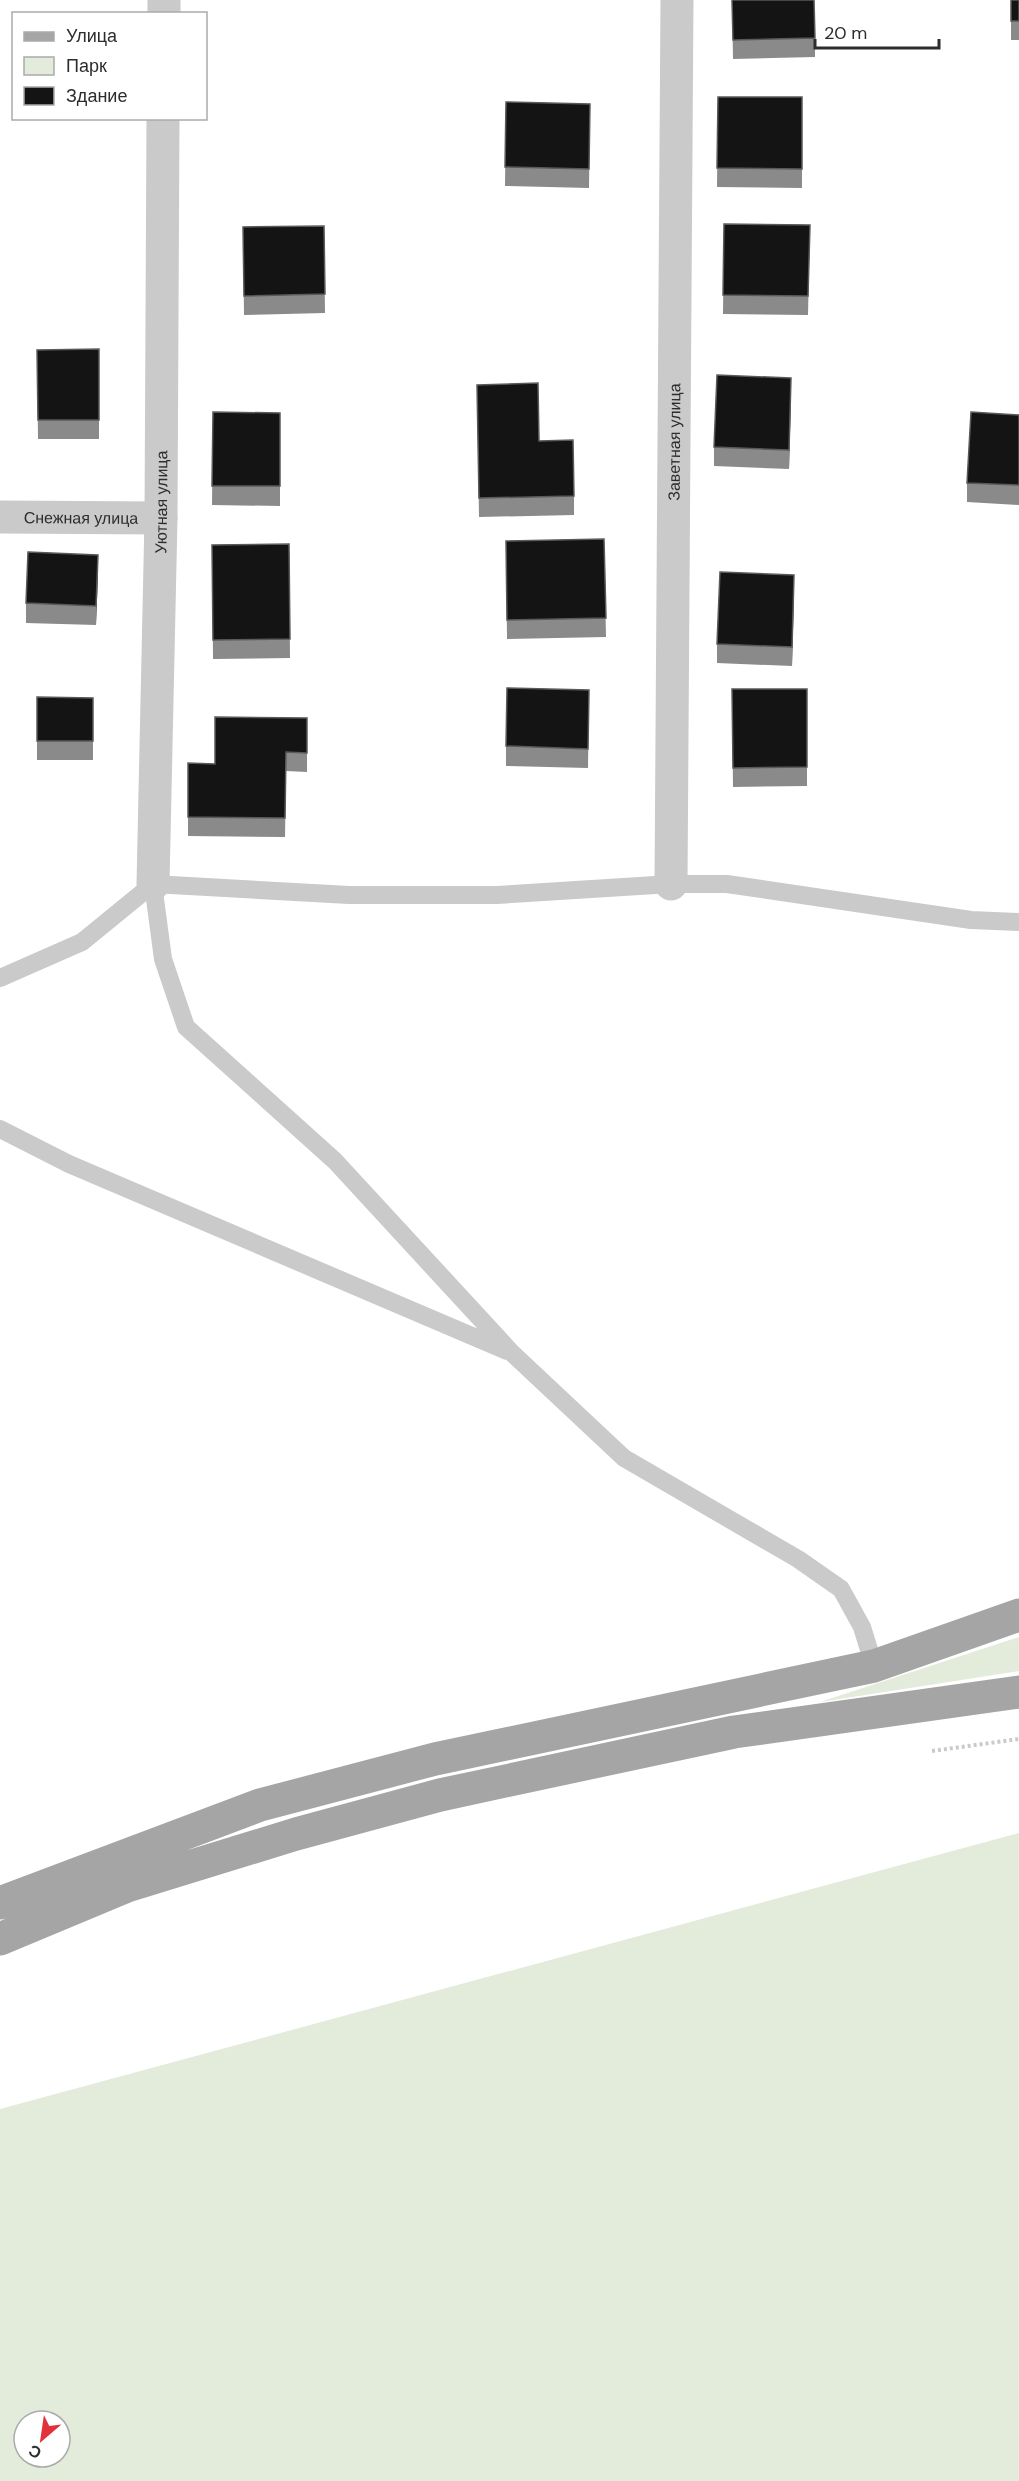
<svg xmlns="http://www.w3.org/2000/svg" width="1019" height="2481" font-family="'DM Sans',sans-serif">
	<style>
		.green { fill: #e3ebdb; fill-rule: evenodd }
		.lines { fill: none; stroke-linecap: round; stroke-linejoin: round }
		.path { stroke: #cacaca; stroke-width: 4; stroke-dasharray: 3 3; stroke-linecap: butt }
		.service { stroke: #cacaca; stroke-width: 18 }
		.minor { stroke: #cacaca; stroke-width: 33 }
		.primary { stroke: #a5a5a5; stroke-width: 33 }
		.wall { fill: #8a8a8a }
		.shaded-wall { fill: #5a5a5a }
		.building { fill: #141414; stroke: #5a5a5a; stroke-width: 1.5 }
		.labels { text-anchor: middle; stroke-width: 6; stroke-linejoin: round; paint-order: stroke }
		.street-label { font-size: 16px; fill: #2d2d2d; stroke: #fff }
	</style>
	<rect width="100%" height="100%" fill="#fff"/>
	<path class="green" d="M 1019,1637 L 1019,1671 L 820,1702 Z
		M 1019,1833 L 1019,2481 L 0,2481 L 0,2109 ZM 24,2421 L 60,2421 L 60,2457 L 24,2457 Z"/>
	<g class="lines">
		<path class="path" d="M 932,1751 L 1019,1739"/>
		<path class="service" d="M 153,884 L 163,959 L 186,1027 L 335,1161 L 512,1353 L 624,1458 L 798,1559 L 841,1589 L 862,1627 L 874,1666
			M 0,978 L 82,942 L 153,884 L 349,895 L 497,895 L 671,884 L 727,884 L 971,920 L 1019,922
			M 0,1129 L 69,1164 L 507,1351"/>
		<g class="minor">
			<path d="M 164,14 L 164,0"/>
			<path id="s1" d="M 0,517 L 161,518"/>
			<path id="s2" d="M 153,884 L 161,518 L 163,118"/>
			<path id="s3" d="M 671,884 L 677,0"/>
		</g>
		<path class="primary" d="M 0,1903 L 260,1805 L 435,1759 L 874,1666 L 1019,1615
			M 0,1939 L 127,1886 L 296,1834 L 440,1795 L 734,1732 L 1019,1692"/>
	</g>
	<path class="wall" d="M 732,0 L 815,38 L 815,57 L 733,59 Z
		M 1011,0 L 1019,0 L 1019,40 L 1011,40 Z
		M 718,97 L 802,97 L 802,188 L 717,187 Z
		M 506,102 L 590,104 L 589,188 L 505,186 Z
		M 724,224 L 810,225 L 808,315 L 723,314 Z
		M 324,226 L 325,313 L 244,315 L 243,227 Z
		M 99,349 L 99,439 L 38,439 L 37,350 Z
		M 477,385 L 539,441 L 574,496 L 574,515 L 479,517 Z
		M 791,397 L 789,469 L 714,466 L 714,447 Z
		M 213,412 L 280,413 L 280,506 L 212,505 Z
		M 1019,415 L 1019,505 L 967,502 L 967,483 Z
		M 604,539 L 606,637 L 507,639 L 506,541 Z
		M 289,544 L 290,658 L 213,659 L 212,545 Z
		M 98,574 L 96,625 L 26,623 L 26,603 Z
		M 794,594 L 792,666 L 717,663 L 717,644 Z
		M 732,689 L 807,689 L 807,786 L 733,787 Z
		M 589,690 L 588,768 L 506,766 L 506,746 Z
		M 37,697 L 93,698 L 93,760 L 37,760 Z
		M 307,718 L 307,772 L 286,771 L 285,837 L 188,836 L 188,763 L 215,764 Z"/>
	<path class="shaded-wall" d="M 791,378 L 791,397 L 789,469 L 789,450 Z
		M 98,555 L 98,574 L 96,625 L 96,606 Z
		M 794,575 L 794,594 L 792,666 L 792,647 Z"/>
	<path class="building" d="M 732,0 L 814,0 L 815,38 L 733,40 Z
		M 1011,0 L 1019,0 L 1019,21 L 1011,21 Z
		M 718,97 L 802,97 L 802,169 L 717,168 Z
		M 506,102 L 590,104 L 589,169 L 505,167 Z
		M 724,224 L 810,225 L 808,296 L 723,295 Z
		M 324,226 L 325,294 L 244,296 L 243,227 Z
		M 99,349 L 99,420 L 38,420 L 37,350 Z
		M 717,375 L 791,378 L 789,450 L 714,447 Z
		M 538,383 L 539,441 L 573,440 L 574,496 L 479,498 L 477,385 Z
		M 213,412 L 280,413 L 280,486 L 212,486 Z
		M 971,412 L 1019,415 L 1019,485 L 967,483 Z
		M 604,539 L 606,618 L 507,620 L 506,541 Z
		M 289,544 L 290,639 L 213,640 L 212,545 Z
		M 28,552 L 98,555 L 96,606 L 26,603 Z
		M 720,572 L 794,575 L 792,647 L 717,644 Z
		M 507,688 L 589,690 L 588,749 L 506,746 Z
		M 732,689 L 807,689 L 807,767 L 733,768 Z
		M 37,697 L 93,698 L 93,741 L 37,741 Z
		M 215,717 L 307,718 L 307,753 L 286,752 L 285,818 L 188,817 L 188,763 L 215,764 Z"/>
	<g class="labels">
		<g class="street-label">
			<text dy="6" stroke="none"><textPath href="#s3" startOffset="442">Заветная улица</textPath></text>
			<text dy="6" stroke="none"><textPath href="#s2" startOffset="382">Уютная улица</textPath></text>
			<text dy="6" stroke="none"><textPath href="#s1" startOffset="81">Снежная улица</textPath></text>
		</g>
	</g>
	<rect x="12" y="12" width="195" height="108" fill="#ffffff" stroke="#ababab" stroke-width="1.5"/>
	<rect x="24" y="32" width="30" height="9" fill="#a5a5a5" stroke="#ababab" stroke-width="1.5"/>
	<text x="66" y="42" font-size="18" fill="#2d2d2d">Улица</text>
	<rect x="24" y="57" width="30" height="18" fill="#e3ebdb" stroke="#ababab" stroke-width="1.5"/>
	<text x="66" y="72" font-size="18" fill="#2d2d2d">Парк</text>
	<rect x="24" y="87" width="30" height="18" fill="#141414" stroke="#ababab" stroke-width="1.5"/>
	<text x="66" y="102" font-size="18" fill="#2d2d2d">Здание</text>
	<g transform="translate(42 2439) rotate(209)"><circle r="28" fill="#ffffff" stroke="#ababab" stroke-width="1.5"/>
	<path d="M0-4.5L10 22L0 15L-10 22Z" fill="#e1323c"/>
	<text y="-9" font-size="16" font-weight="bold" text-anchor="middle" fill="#2d2d2d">С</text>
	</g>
	<path d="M815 39v9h124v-9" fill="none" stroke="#2d2d2d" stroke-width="3"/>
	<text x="824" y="39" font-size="18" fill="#2d2d2d" stroke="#ffffff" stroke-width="4.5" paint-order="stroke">20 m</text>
</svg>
